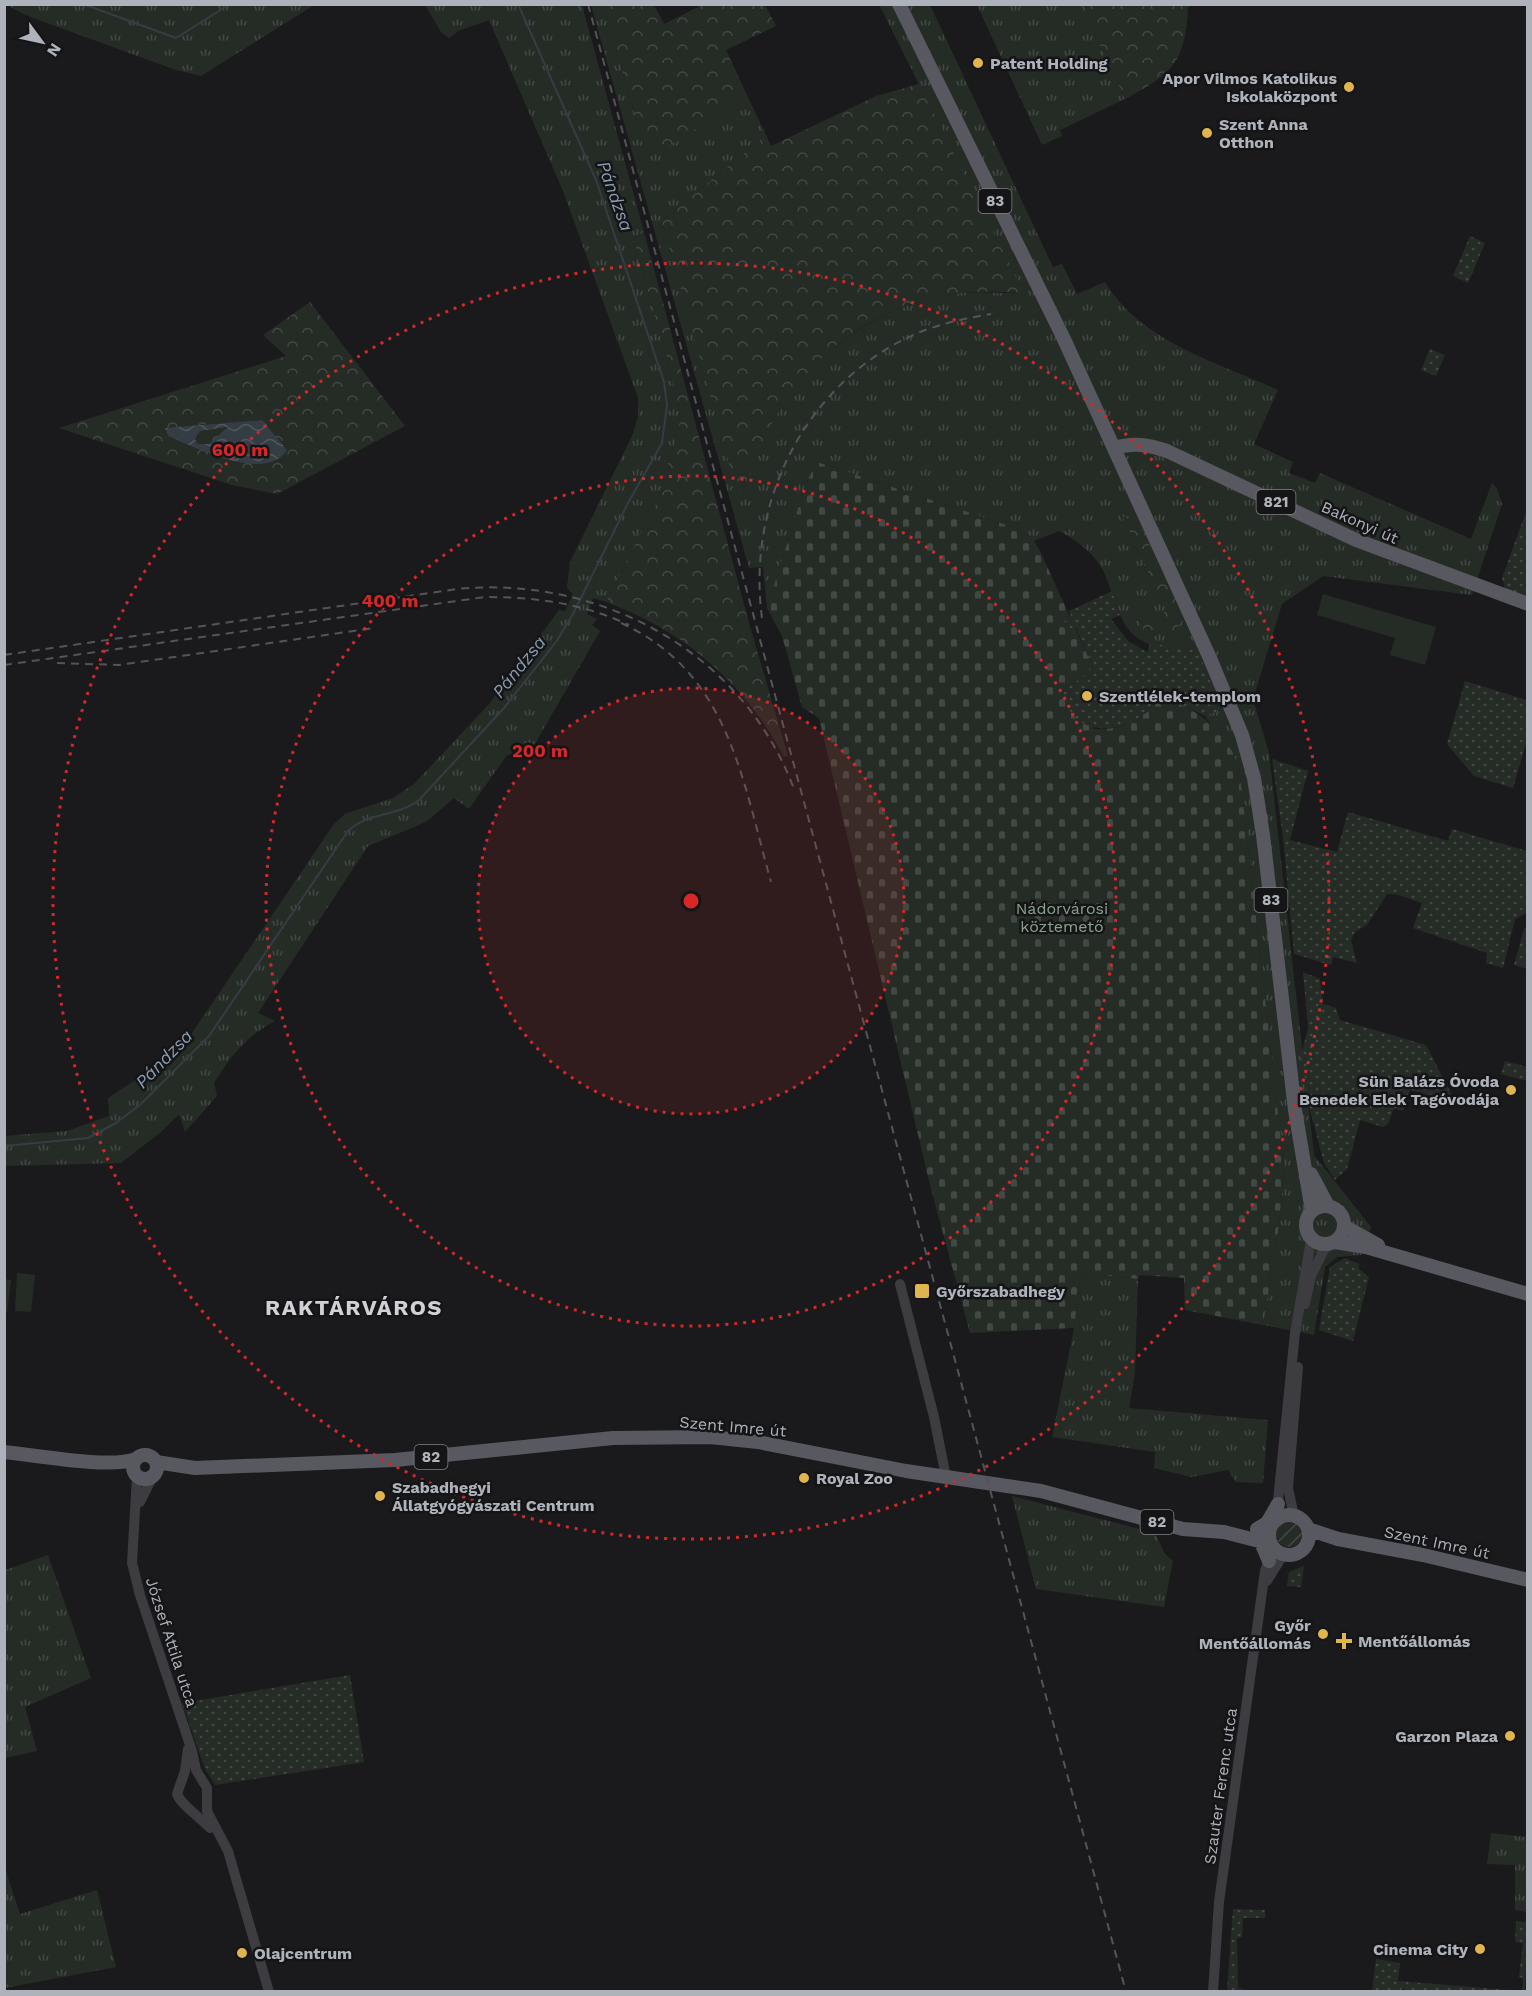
<svg xmlns="http://www.w3.org/2000/svg" width="1532" height="1996" font-family="'Work Sans',sans-serif">
	<style>
		.grass { fill: url(#grass-tufts) }
		.forest { fill: url(#forest-crowns); fill-rule: evenodd }
		.cemetery { fill: url(#cemetery-stones) }
		.park { fill: url(#park-dots) }
		.garden { fill: url(#garden-furrows) }
		.pitch { fill: #252c26 }
		.water { fill: url(#water-waves); fill-rule: evenodd }
		.lines { fill: none; stroke-linecap: round; stroke-linejoin: round }
		.stream { stroke: #353d44; stroke-width: 2 }
		.minor { stroke: #3c3c41; stroke-width: 10 }
		.major { stroke: #585960; stroke-width: 14 }
		.rail { stroke: #53545a; stroke-width: 2; stroke-dasharray: 8 6; stroke-linecap: butt }
		.ring { fill: none; stroke: #d62828; stroke-width: 3; stroke-dasharray: 3 6 }
		.poi-dot { fill: #e0b44f; stroke: #151517; stroke-width: 2 }
		.labels { text-anchor: middle; stroke-width: 5; stroke-linejoin: round; paint-order: stroke }
		.shield { fill: #151517; stroke: #808389; stroke-width: 1.5 }
		.shield-label { font-size: 15px; font-weight: bold; fill: #aeb2ba }
		.poi-label { font-size: 16px; font-weight: bold; fill: #aeb2ba; stroke: #151517; text-anchor: start }
		.street-label { font-size: 16px; fill: #aeb2ba; stroke: #151517 }
		.park-label { font-size: 16px; fill: #88a38a; stroke: #151517 }
		.water-label { font-size: 18px; font-style: italic; fill: #899db1; stroke: #151517 }
		.district-label { font-size: 22px; font-weight: bold; letter-spacing: 1.5px; fill: #cfd1d7; stroke: #151517 }
		.centre { fill: #d62828; stroke: #151517; stroke-width: 3 }
		.ring-label { font-size: 18px; text-anchor: middle; font-weight: bold; fill: #d62828; stroke: #151517; stroke-width: 5; stroke-linejoin: round; paint-order: stroke }
	</style>
	<defs>
		<pattern id="grass-tufts" width="24" height="20" patternUnits="userSpaceOnUse" patternTransform="scale(1.5)"><rect width="24" height="20" fill="#252c26"/><path d="M3 7l-1-3M5 7V3M7 7l1-3M15 17l-1-3M17 17v-4M19 17l1-3" fill="none" stroke="#424843"/></pattern>
		<pattern id="forest-crowns" width="20" height="18" patternUnits="userSpaceOnUse" patternTransform="scale(1.5)"><rect width="20" height="18" fill="#252c26"/><path d="M2 6a3 3 0 1 1 6 0M12 15a3 3 0 1 1 6 0" fill="none" stroke="#424843"/></pattern>
		<pattern id="cemetery-stones" width="16" height="16" patternUnits="userSpaceOnUse" patternTransform="scale(1.5)"><rect width="16" height="16" fill="#252c26"/><path d="M2 7V4a2 2 0 0 1 4 0v3zM10 15v-3a2 2 0 0 1 4 0v3z" fill="#424843"/></pattern>
		<pattern id="park-dots" width="8" height="8" patternUnits="userSpaceOnUse" patternTransform="scale(1.5)"><rect width="8" height="8" fill="#252c26"/><path d="M2 2h.1M6 6h.1" fill="none" stroke="#424843" stroke-width="1.8" stroke-linecap="round"/></pattern>
		<pattern id="garden-furrows" width="10" height="10" patternUnits="userSpaceOnUse" patternTransform="scale(1.5)"><rect width="10" height="10" fill="#252c26"/><path d="M-1 1l2-2M0 10L10 0M9 11l2-2" fill="none" stroke="#424843"/></pattern>
		<pattern id="water-waves" width="16" height="10" patternUnits="userSpaceOnUse" patternTransform="scale(1.5)"><rect width="16" height="10" fill="#353d44"/><path d="M0 5q4-4 8 0t8 0" fill="none" stroke="#50575d"/></pattern>
	</defs>
	<rect width="100%" height="100%" fill="#1a1a1c"/>
	<path class="grass" d="M 5,4 L 314,4 L 314,5 L 201,76 L 176,70 L 25,15 Z
		M 879,4 L 930,5 L 1053,267 L 1062,264 L 1077,294 L 1105,282 C 1141,342 1217,362 1278,390 L 1254,444 L 1293,462 L 1289,473 L 1315,483 L 1320,473 L 1471,539 L 1492,483 L 1497,488 L 1502,504 L 1472,595 L 1323,576 L 1282,604 L 1253,699 L 1269,753 L 1314,1155 L 1371,1227 L 1361,1255 L 1337,1257 L 1325,1267 L 1314,1335 L 1263,1325 L 1279,1225 L 1284,1167 L 1239,766 L 1205,716 L 1221,709 L 1186,647 C 1174,646 1156,648 1144,642 C 1117,629 1115,592 1101,567 C 1092,551 1074,539 1059,531 L 1034,541 L 1019,529 L 817,462 L 806,483 L 767,608 L 763,567 L 749,568 L 591,5 L 604,5 L 644,149 L 678,141 L 746,93 L 766,135 L 662,221 L 740,502 C 749,479 754,453 766,430 C 806,356 876,304 960,293 C 981,291 1002,294 1023,293 Z
		M 425,5 L 582,5 L 644,232 L 633,238 L 673,380 L 680,418 L 677,438 L 665,472 L 665,486 L 606,602 L 593,598 L 587,614 L 597,619 L 592,625 L 600,631 L 532,749 L 507,755 L 469,809 L 454,798 L 426,822 L 368,846 L 258,1013 L 275,1021 C 246,1036 231,1056 214,1083 L 217,1096 L 185,1132 L 179,1114 L 161,1132 L 121,1163 L 5,1166 L 4,1136 L 67,1131 L 109,1116 L 108,1098 L 158,1065 L 190,1036 L 334,824 L 345,814 L 393,798 L 414,784 L 490,703 L 559,610 L 565,611 L 573,594 L 567,588 L 570,562 L 632,436 L 638,416 L 638,398 L 563,191 L 489,20 L 458,31 L 449,38 L 441,32 Z
		M 977,5 L 1085,5 L 1094,33 L 1125,99 L 1060,130 L 1062,136 L 1042,145 Z
		M 1081,1273 L 1138,1279 L 1135,1373 L 1129,1408 L 1268,1420 L 1263,1483 L 1236,1482 L 1228,1470 L 1191,1477 L 1154,1468 L 1155,1452 L 1052,1437 L 1074,1329 Z
		M 1012,1496 L 1155,1533 L 1165,1554 L 1173,1561 L 1164,1607 L 1036,1589 Z
		M 48,1555 L 91,1678 L 25,1707 L 37,1751 L 5,1758 L 5,1570 Z
		M 1491,1833 L 1527,1837 L 1527,1912 L 1515,1910 L 1515,1865 L 1487,1864 Z
		M 4,1865 L 20,1914 L 97,1890 L 116,1967 L 5,1988 Z"/>
	<path class="forest" d="M 604,5 L 654,5 L 664,24 L 702,5 L 765,5 L 776,26 L 726,50 L 746,93 L 678,141 L 657,152 L 644,149 Z
		M 1085,5 L 1191,5 L 1188,8 C 1185,63 1172,74 1125,99 L 1094,33 Z
		M 919,84 L 1024,293 C 1002,292 981,291 960,293 C 842,309 769,394 740,504 L 662,221 L 766,135 L 771,146 L 876,96 Z
		M 644,232 L 749,623 L 788,756 L 784,757 C 746,684 683,630 606,602 L 665,486 L 665,472 L 677,438 L 680,418 L 673,380 L 633,238 Z
		M 310,302 L 405,426 L 277,494 L 232,485 L 59,428 L 286,356 L 263,335 ZM 261,420 L 239,463 L 168,436 L 165,428 Z
		M 228,427 L 228,430 L 209,444 L 198,444 L 195,439 L 200,431 Z
		M 1122,516 L 1138,523 L 1178,602 L 1183,619 L 1177,630 L 1144,630 L 1136,617 L 1158,620 L 1166,610 Z"/>
	<path class="cemetery" d="M 817,462 L 1019,529 L 1034,541 L 1040,551 L 1092,665 L 1085,676 L 1063,690 L 1094,729 C 1131,730 1135,720 1158,694 C 1198,711 1221,724 1239,766 L 1284,1167 L 1279,1225 L 1263,1325 L 1185,1310 L 1184,1278 L 1140,1275 L 1138,1279 L 1081,1273 L 1074,1328 L 970,1333 L 929,1181 L 819,718 L 802,707 L 782,636 L 767,608 L 806,483 Z"/>
	<path class="park" d="M 1470,236 L 1485,243 L 1468,283 L 1453,276 Z
		M 1430,349 L 1445,355 L 1436,376 L 1421,370 Z
		M 1527,509 L 1527,599 L 1505,588 L 1502,578 Z
		M 1112,591 L 1120,615 L 1111,619 L 1128,641 L 1147,652 L 1150,644 L 1186,647 L 1199,653 L 1221,710 L 1205,716 L 1158,694 C 1157,698 1156,704 1153,707 C 1151,711 1145,713 1142,716 C 1112,737 1068,733 1063,690 L 1085,676 L 1092,665 L 1076,628 L 1067,630 L 1063,623 L 1071,616 L 1069,611 Z
		M 1465,681 L 1527,700 L 1527,740 L 1513,788 L 1474,776 L 1447,744 Z
		M 1272,759 L 1308,771 L 1290,840 L 1337,852 L 1348,812 L 1448,841 L 1452,829 L 1527,851 L 1527,913 L 1515,919 L 1503,968 L 1486,963 L 1487,953 L 1413,928 L 1422,903 L 1396,894 L 1387,894 L 1367,925 L 1355,932 L 1351,940 L 1357,963 L 1333,957 L 1331,965 L 1294,954 L 1283,838 Z
		M 1527,926 L 1527,969 L 1514,965 L 1524,929 Z
		M 1303,972 L 1320,979 L 1323,1004 L 1336,1008 L 1340,1020 L 1426,1045 L 1456,1103 L 1410,1090 L 1403,1111 L 1394,1108 L 1388,1124 L 1383,1127 L 1360,1120 L 1347,1169 L 1335,1180 L 1324,1163 L 1308,1103 L 1302,1052 L 1308,1028 Z
		M 1505,1061 L 1527,1067 L 1527,1081 L 1501,1074 Z
		M 1345,1258 L 1359,1264 L 1359,1269 L 1369,1277 L 1353,1341 L 1319,1330 L 1330,1267 Z
		M 1304,1566 L 1301,1587 L 1287,1586 L 1289,1572 Z
		M 350,1675 L 364,1762 L 215,1785 L 205,1769 L 182,1703 Z
		M 1233,1909 L 1265,1910 L 1265,1918 L 1243,1918 L 1242,1937 L 1237,1938 L 1238,1988 L 1243,1989 L 1243,1991 L 1227,1991 Z
		M 1516,1921 L 1527,1922 L 1525,1991 L 1410,1992 L 1402,1988 L 1401,1991 L 1372,1991 L 1376,1959 L 1400,1963 L 1398,1981 L 1522,1991 L 1523,1978 L 1519,1977 L 1523,1943 L 1515,1942 Z"/>
	<path class="garden" d="M1276 1534a13 13 0 1 1 26 0a13 13 0 1 1-26 0Z"/>
	<path class="pitch" d="M 1323,594 L 1436,627 L 1425,665 L 1390,655 L 1395,638 L 1317,615 Z
		M 17,1273 L 35,1275 L 31,1312 L 15,1311 Z
		M 5,1279 L 11,1280 L 7,1313 L 5,1312 Z"/>
	<path class="water" d="M 262,420 L 287,450 C 265,484 195,447 168,436 L 165,428 ZM 228,427 L 209,444 L 198,444 L 195,439 L 200,431 Z"/>
	<g class="lines">
		<path class="stream" d="M 83,4 L 176,38 L 230,4
			M 4,1146 L 88,1138 L 116,1123 L 141,1104 L 209,1036 L 348,831 C 367,812 399,817 420,799 L 504,708 L 556,642 L 573,614 L 628,503 L 662,443 L 667,405 L 664,382 L 596,180 L 518,4"/>
		<path class="minor" d="M 900,1284 L 934,1417 L 946,1477
			M 1305,1304 L 1311,1276 L 1327,1244
			M 137,1476 L 132,1563 L 140,1595 L 192,1751 L 196,1770 L 207,1788 L 207,1811 L 228,1851 L 269,1992
			M 140,1502 L 153,1476
			M 1277,1510 L 1295,1333 L 1311,1240
			M 1294,1516 L 1288,1488 L 1298,1367
			M 1267,1581 L 1283,1555
			M 188,1749 L 185,1771 L 177,1794 C 181,1805 201,1818 210,1828
			M 1213,1992 L 1219,1902 L 1265,1571 L 1271,1553"/>
		<path class="major" d="M 899,4 L 1063,337 L 1209,656 L 1242,735 L 1254,778 L 1263,835 L 1295,1110 L 1312,1211
			M 1115,448 C 1133,442 1149,445 1167,451 L 1356,540 L 1528,604
			M 1311,1174 L 1328,1206
			M1306 1225a19 19 0 1 1 38 0a19 19 0 1 1-38 0Z
			M 1344,1226 L 1378,1245
			M 1335,1242 L 1366,1247 L 1528,1294
			M 4,1452 C 36,1455 110,1469 136,1459
			M133 1467a12 12 0 1 1 24 0a12 12 0 1 1-24 0Z
			M 156,1462 L 195,1468 L 395,1460 L 613,1438 L 710,1437 L 758,1442 L 906,1471 L 1041,1491 L 1183,1529 L 1224,1532 L 1271,1544
			M1269 1535a20 20 0 1 1 40 0a20 20 0 1 1-40 0Z
			M 1257,1529 L 1267,1523 L 1278,1504
			M 1308,1529 L 1338,1539 L 1423,1555 L 1528,1580
			M 1260,1540 L 1269,1561"/>
		<path class="rail" d="M 588,4 L 1126,1992
			M 762,618 C 746,499 808,379 920,332 C 943,323 967,318 991,314
			M 621,623 C 729,672 742,779 771,882
			M 4,655 L 457,589 C 598,575 743,651 794,789
			M 57,663 L 119,665 L 374,628
			M 4,665 L 485,597 C 535,597 582,603 629,625"/>
	</g>
	<circle cx="691" cy="901" r="213" fill="#d62828" fill-opacity=".12"/>
	<g class="ring">
		<circle cx="691" cy="901" r="213"/>
		<circle cx="691" cy="901" r="425"/>
		<circle cx="691" cy="901" r="638"/>
	</g>
	<g class="poi-dot">
		<circle cx="978" cy="63" r="6"/>
		<circle cx="1349" cy="87" r="6"/>
		<circle cx="1207" cy="133" r="6"/>
		<circle cx="1087" cy="696" r="6"/>
		<circle cx="1511" cy="1090" r="6"/>
		<rect x="914" y="1283" width="16" height="16" rx="3"/>
		<circle cx="804" cy="1478" r="6"/>
		<circle cx="380" cy="1496" r="6"/>
		<circle cx="1323" cy="1634" r="6"/>
		<path d="M1341 1632h6v6h6v6h-6v6h-6v-6h-6v-6h6z"/>
		<circle cx="1510" cy="1736" r="6"/>
		<circle cx="1480" cy="1949" r="6"/>
		<circle cx="242" cy="1953" r="6"/>
	</g>
	<g class="labels">
		<g class="shield">
			<rect x="978.5" y="189" width="33" height="24" rx="4.5"/>
			<rect x="1256.5" y="490" width="39" height="24" rx="4.5"/>
			<rect x="1254.5" y="888" width="33" height="24" rx="4.5"/>
			<rect x="414.5" y="1445" width="33" height="24" rx="4.5"/>
			<rect x="1140.5" y="1510" width="33" height="24" rx="4.5"/>
		</g>
		<g class="shield-label">
			<text x="995" y="206">83</text>
			<text x="1276" y="507">821</text>
			<text x="1271" y="905">83</text>
			<text x="431" y="1462">82</text>
			<text x="1157" y="1527">82</text>
		</g>
		<g class="poi-label">
			<text x="990" y="69">Patent Holding</text>
			<text x="1337" y="84" text-anchor="end">Apor Vilmos Katolikus<tspan x="1337" dy="18">Iskolaközpont</tspan></text>
			<text x="1219" y="130">Szent Anna<tspan x="1219" dy="18">Otthon</tspan></text>
			<text x="1099" y="702">Szentlélek-templom</text>
			<text x="1499" y="1087" text-anchor="end">Sün Balázs Óvoda<tspan x="1499" dy="18">Benedek Elek Tagóvodája</tspan></text>
			<text x="936" y="1297">Győrszabadhegy</text>
			<text x="816" y="1484">Royal Zoo</text>
			<text x="392" y="1493">Szabadhegyi<tspan x="392" dy="18">Állatgyógyászati Centrum</tspan></text>
			<text x="1311" y="1631" text-anchor="end">Győr<tspan x="1311" dy="18">Mentőállomás</tspan></text>
			<text x="1358" y="1647">Mentőállomás</text>
			<text x="1498" y="1742" text-anchor="end">Garzon Plaza</text>
			<text x="1468" y="1955" text-anchor="end">Cinema City</text>
			<text x="254" y="1959">Olajcentrum</text>
		</g>
		<g class="street-label">
			<text transform="translate(1360 522) rotate(24)" y="6">Bakonyi út</text>
			<text transform="translate(733 1426) rotate(5)" y="6">Szent Imre út</text>
			<text transform="translate(1437 1542) rotate(12)" y="6">Szent Imre út</text>
			<text transform="translate(172 1642) rotate(72)" y="6">József Attila utca</text>
			<text transform="translate(1220 1786) rotate(-82)" y="6">Szauter Ferenc utca</text>
		</g>
		<g class="park-label">
			<text x="1062" y="914">Nádorvárosi<tspan x="1062" dy="18">köztemető</tspan></text>
		</g>
		<g class="water-label">
			<text transform="translate(615 196) rotate(70)" y="6">Pándzsa</text>
			<text transform="translate(519 667) rotate(-51)" y="6">Pándzsa</text>
			<text transform="translate(164 1059) rotate(-46)" y="6">Pándzsa</text>
		</g>
		<g class="district-label">
			<text x="354" y="1315">RAKTÁRVÁROS</text>
		</g>
	</g>
	<circle cx="691" cy="901" r="9" class="centre"/>
	<g class="ring-label">
		<text x="240" y="456">600 m</text>
		<text x="390" y="607">400 m</text>
		<text x="540" y="757">200 m</text>
	</g>
	<rect width="1532" height="1996" fill="none" stroke="#aeb2ba" stroke-width="12"/>
	<g transform="translate(42 42) rotate(123)" stroke="#151517" stroke-width="4.5" paint-order="stroke">
	<path d="M0-4.5L10 22L0 15L-10 22Z" fill="#aeb2ba"/>
	<text y="-9" font-size="16" font-weight="bold" text-anchor="middle" fill="#aeb2ba">N</text>
	</g>
</svg>
